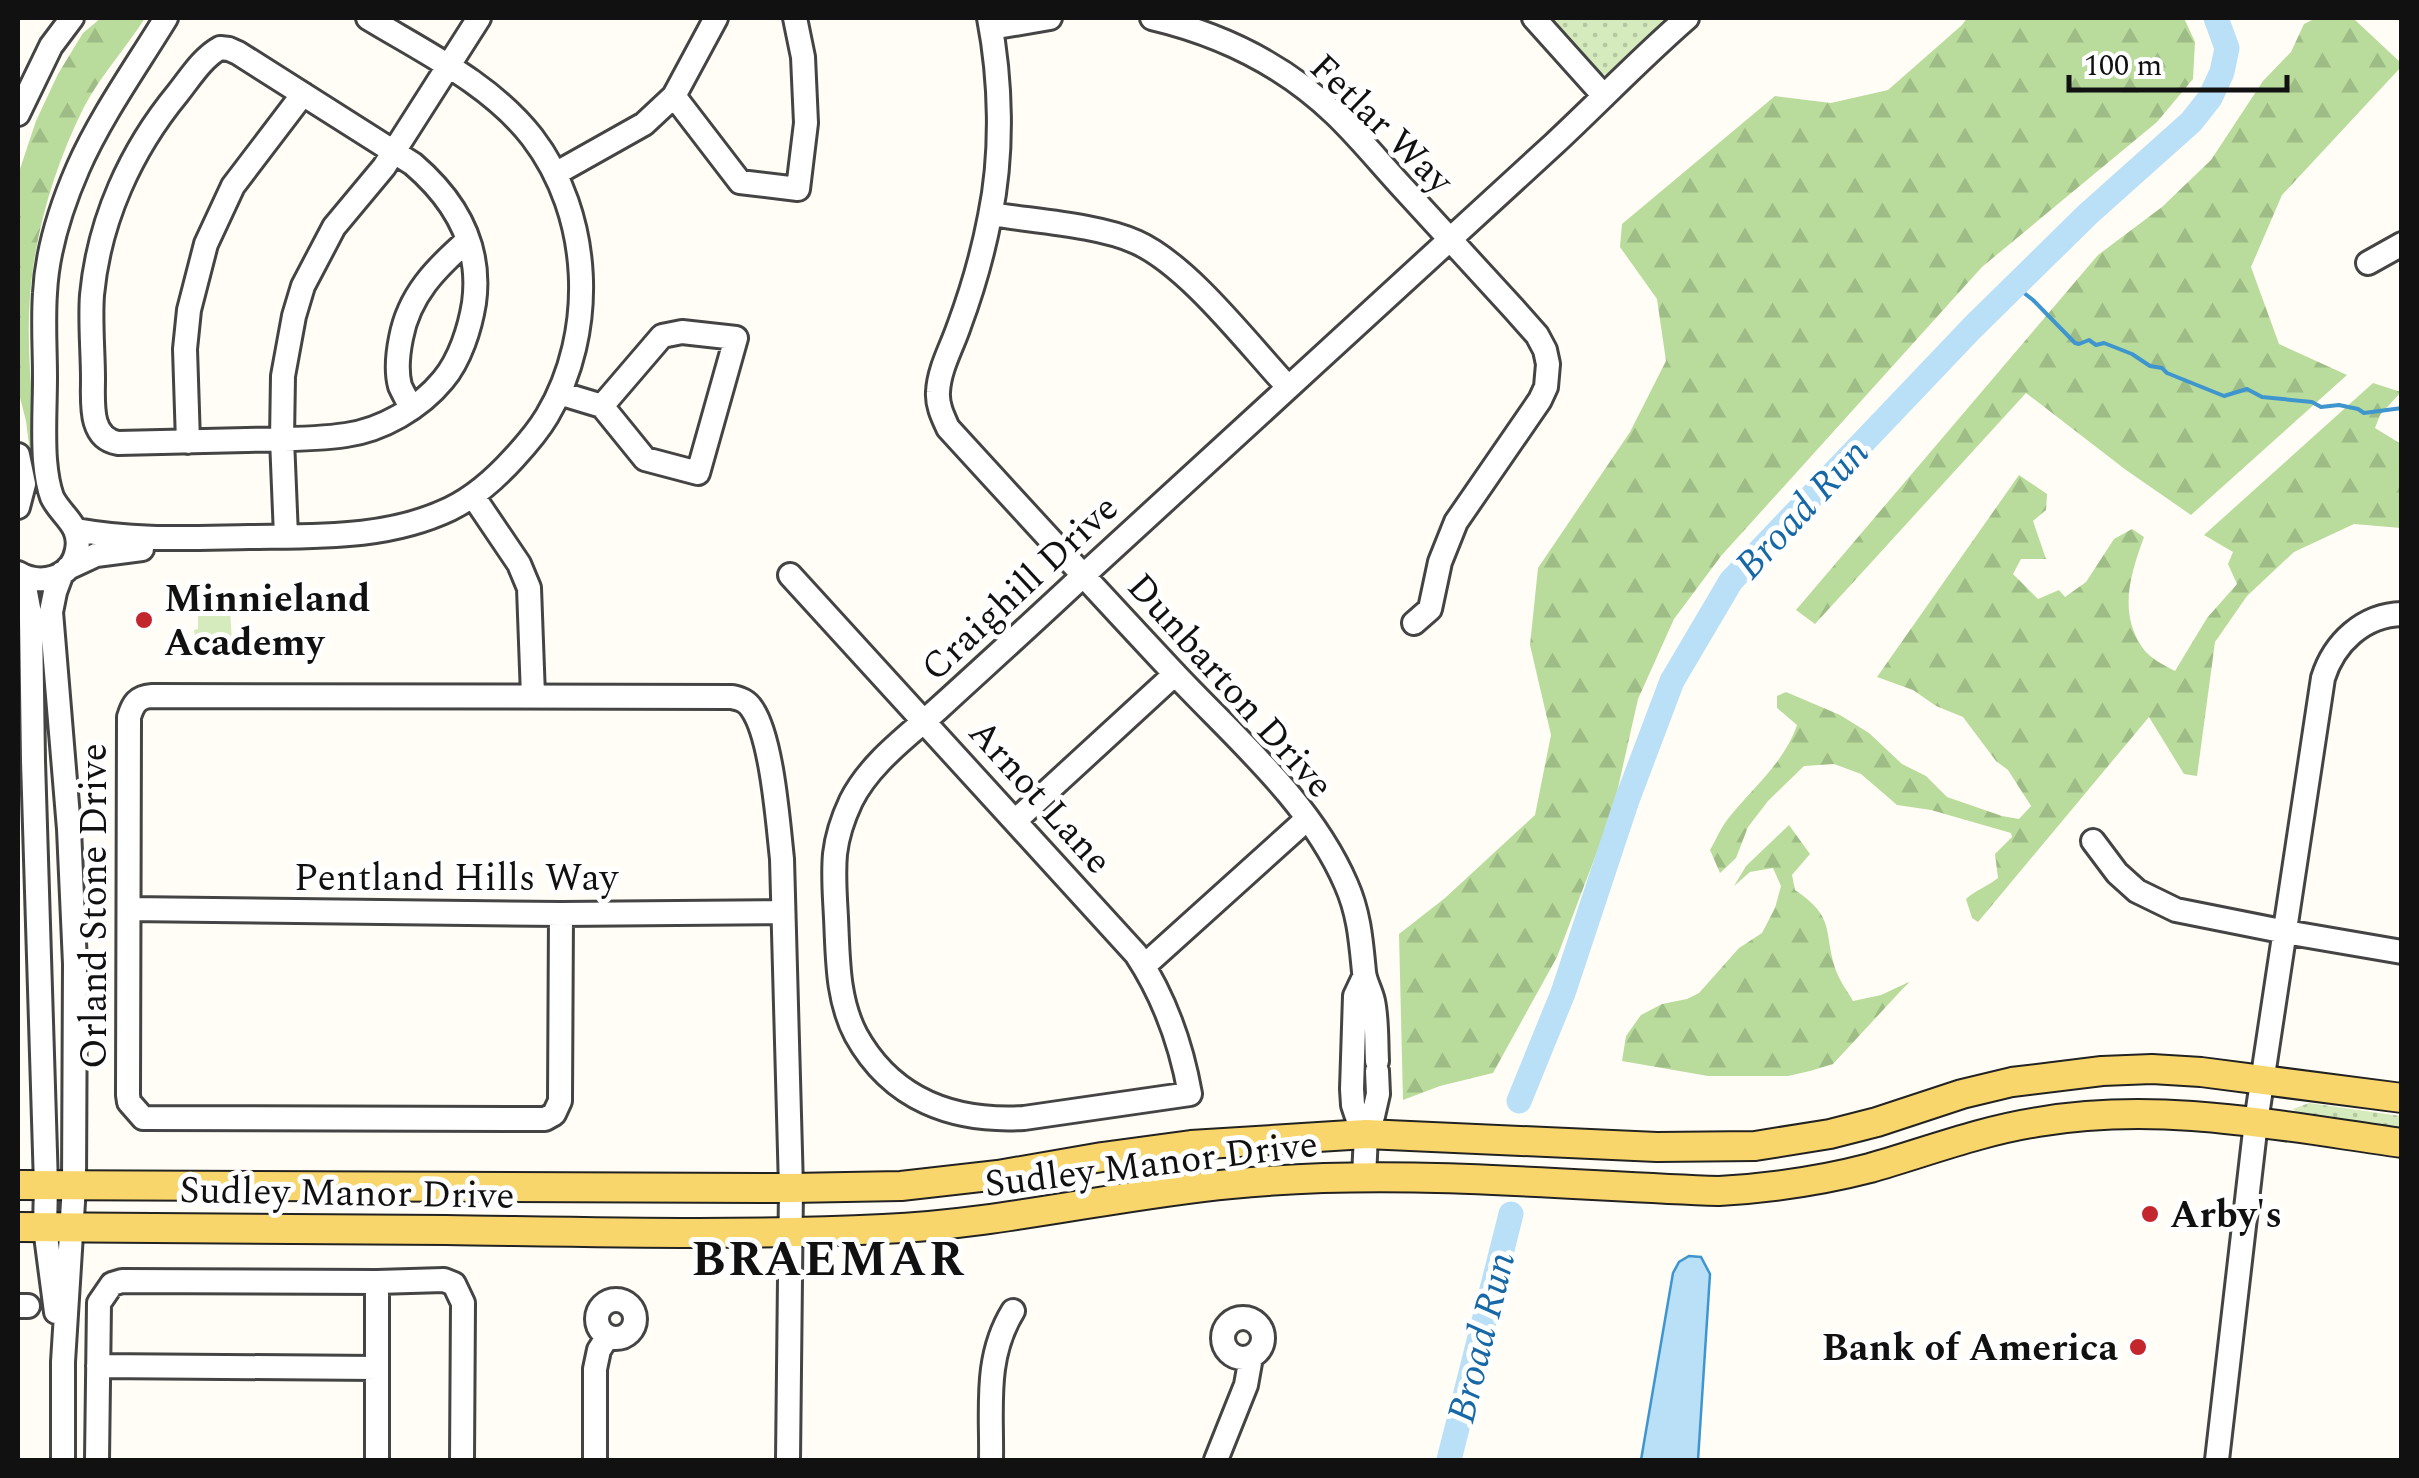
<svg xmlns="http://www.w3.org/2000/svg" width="2419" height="1478" font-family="Spectral,serif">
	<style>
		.grass { fill: url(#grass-dots) }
		.forest { fill: url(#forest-firs) }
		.park { fill: #d5ebbd }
		.water { fill: #b9e0f7; stroke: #3f96cf; stroke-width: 2.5 }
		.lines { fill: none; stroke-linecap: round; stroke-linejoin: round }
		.stream { stroke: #3f96cf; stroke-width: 4 }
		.river { stroke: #b9e0f7; stroke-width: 25 }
		.minor-casing { stroke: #444; stroke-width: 28 }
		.major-casing { stroke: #222; stroke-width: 32 }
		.minor { stroke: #fff; stroke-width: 22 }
		.major { stroke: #f9d66b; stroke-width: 28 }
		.poi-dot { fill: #c4262e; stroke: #fff; stroke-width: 4 }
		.labels { text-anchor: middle; stroke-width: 10; stroke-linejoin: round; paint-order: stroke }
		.street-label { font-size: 38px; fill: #111; stroke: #fff }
		.poi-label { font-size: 38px; font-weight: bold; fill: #111; stroke: #fff; text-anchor: start }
		.water-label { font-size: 40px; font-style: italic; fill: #1768a6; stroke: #fff }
		.district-label { font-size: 48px; font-weight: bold; letter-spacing: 2.5px; fill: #111; stroke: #fff }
	</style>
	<defs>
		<pattern id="grass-dots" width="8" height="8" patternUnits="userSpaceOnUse" patternTransform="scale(2.5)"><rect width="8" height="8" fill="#d5ebbd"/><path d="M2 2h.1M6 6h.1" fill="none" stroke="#b6c8a1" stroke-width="1.8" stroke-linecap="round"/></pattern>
		<pattern id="forest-firs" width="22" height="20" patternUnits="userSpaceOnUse" patternTransform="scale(2.5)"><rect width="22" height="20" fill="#b9dc9c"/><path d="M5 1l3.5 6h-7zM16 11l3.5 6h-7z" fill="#9ebc85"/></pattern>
	</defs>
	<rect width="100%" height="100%" fill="#fffdf5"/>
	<path class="grass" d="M 1546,18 L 1678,18 L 1620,70 L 1607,75 L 1595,71 Z
		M 2309,1103 L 2401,1116 L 2401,1134 L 2302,1118 L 2293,1109 Z"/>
	<path class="forest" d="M 101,18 L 145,18 C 126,48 101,75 84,107 C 59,157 41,212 33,268 C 23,337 33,408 40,476 L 33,477 L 26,421 L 18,390 L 18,175 L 36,121 L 58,74 L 83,33 Z
		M 1967,18 L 2184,18 L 2195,42 L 2193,79 L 2157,122 L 1982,267 L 1721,556 L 1674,619 L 1638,699 L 1613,810 L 1557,957 L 1493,1073 L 1440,1086 L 1403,1100 L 1399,934 L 1445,898 L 1535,815 L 1551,735 L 1530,645 L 1538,568 L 1630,432 L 1666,361 L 1657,299 L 1620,247 L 1622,224 L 1775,96 L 1831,103 L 1888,90 L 1962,25 Z
		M 2316,18 L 2353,18 L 2401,63 L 2401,67 L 2282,195 L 2251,267 L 2279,344 L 2347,375 L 2191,515 L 2126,470 L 2026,393 L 1815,624 L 1796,610 L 2098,255 L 2162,207 L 2211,160 L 2263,81 L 2291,52 L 2304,24 Z
		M 2373,383 L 2401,392 L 2380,415 L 2375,428 L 2401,444 L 2401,528 L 2354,524 L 2294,552 L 2247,596 L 2215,642 L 2197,776 L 2184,774 L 2149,717 L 1978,922 L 1972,918 L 1966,899 C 1976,890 1988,886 1998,878 L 1995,854 L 2012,837 L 2011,833 L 1931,810 L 1897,805 L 1861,774 L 1834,764 L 1804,766 L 1768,801 L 1748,827 L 1736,858 L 1720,873 L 1710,850 C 1717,838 1722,825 1731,815 C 1754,787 1785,761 1797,725 L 1777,708 L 1777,696 L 1786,692 L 1840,715 L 1869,733 L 1902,764 L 1926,776 L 1947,797 L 2002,816 L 2019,819 L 2031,806 L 2008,770 L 1996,761 L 1963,717 L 1936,706 L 1913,690 L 1877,677 L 2019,475 L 2047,494 L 2046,510 L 2033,521 L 2046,559 L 2021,559 L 2013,574 L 2038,599 L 2059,590 L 2065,597 L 2086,582 L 2114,539 L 2132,529 L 2144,537 C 2131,573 2118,611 2142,647 C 2149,658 2164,665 2175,671 L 2207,618 L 2237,584 L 2228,564 L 2233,552 L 2204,535 Z
		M 1789,825 L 1810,854 L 1792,875 L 1795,890 C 1838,919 1822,933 1837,973 C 1841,983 1848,992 1853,1001 L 1881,995 L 1909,982 L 1833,1064 L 1810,1071 L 1788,1076 L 1708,1076 L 1622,1061 L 1626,1036 L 1641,1015 L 1662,1004 L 1687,999 L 1699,993 L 1739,948 L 1762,933 L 1775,908 L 1781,886 L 1773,868 L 1750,872 L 1734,886 L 1746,866 Z"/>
	<path class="park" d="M 230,608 L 232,643 L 196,645 L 194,630 L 198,629 L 198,610 Z"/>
	<path class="water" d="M 1689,1256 L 1701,1257 L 1710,1274 L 1698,1460 L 1641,1460 L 1673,1273 L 1679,1262 Z"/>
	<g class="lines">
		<path class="stream" d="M 2015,286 L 2033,300 L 2075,343 L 2079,344 L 2089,340 L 2096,345 L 2104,343 L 2132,354 L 2150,366 L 2162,368 L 2167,373 L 2224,396 L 2247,389 L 2262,397 L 2312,402 L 2321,407 L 2339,405 L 2358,409 L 2364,413 L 2402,408"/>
		<path class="river" d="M 1519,1101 L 1563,993 L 1627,800 L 1672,681 L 1731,581 L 1972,328 L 2088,214 L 2191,122 L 2210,98 L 2222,72 L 2227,48 L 2216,18
			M 1449,1460 L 1511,1214"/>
		<g class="minor-casing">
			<path id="minor" d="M 989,18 C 1001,80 1003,153 990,216 C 983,253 972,291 959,326 C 952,347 939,369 938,392 C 937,405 943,417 948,428 C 1023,510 1098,592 1174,673 C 1235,738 1310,801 1346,884 C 1359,913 1361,941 1364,972 C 1365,982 1371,991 1373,1001 C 1377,1020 1376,1041 1377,1061
				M 1152,18 C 1220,34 1284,65 1335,114 C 1359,137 1380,163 1403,188 C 1440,228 1476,268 1513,308 L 1537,335 L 1545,350 L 1548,364 L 1546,387 L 1540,400 L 1456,522 L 1440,562 L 1430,609 L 1414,623
				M 1534,18 L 1604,96
				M 991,28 L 1050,18
				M 220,48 L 229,49 L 238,53 L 413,164 C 455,200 482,245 474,303 C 470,328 460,360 443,380 C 420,408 382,430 346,435 C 313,440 280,439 247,440 C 204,441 161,442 118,443 C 89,438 93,403 93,379 C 93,352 90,322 92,295 C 99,220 131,150 178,93 C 190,78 202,58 220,48 Z
				M 674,96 L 740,182 L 798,189 L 806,123 L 803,57 L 795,18
				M 18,114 L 51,46 L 72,18
				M 555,174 L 644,124 L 674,96 L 716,18
				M 991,214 C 1033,221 1099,225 1136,242 C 1188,265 1248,344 1288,387
				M 2368,263 L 2402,244
				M 559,393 L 602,406 L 645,459 L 698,473 L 736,338 L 682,332 L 662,336 L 602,406
				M 411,408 C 408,401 403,393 400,386 C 396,371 398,353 401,338 C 409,295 436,268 468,240
				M 188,442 L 185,349 L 189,310 L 206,244 L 233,186 L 303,94
				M 18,455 L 24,484 L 18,507
				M 473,496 L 519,564 L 529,588 L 533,696
				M 76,530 C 137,541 188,538 249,537 C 317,536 387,539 450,509 C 475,497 495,479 514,458 C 526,445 538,431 547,416 C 597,332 592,215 532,137 C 491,84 424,52 368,18
				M 286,536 L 282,439 L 283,376 L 294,316 L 303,286 L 334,227 L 384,167 L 479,18
				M 68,568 L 96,555 L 142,549
				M 18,573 C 40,586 72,579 77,550 C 82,525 61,516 52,497 C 48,486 46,472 45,460 C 43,433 45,404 45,377 C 45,349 43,321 45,293 C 47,251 61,207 78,168 C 101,116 136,67 166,18
				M 62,573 L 55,592 L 51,612 L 69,829 L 75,964 L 74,1186 L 63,1362 L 63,1460
				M 19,574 L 25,587 L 31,619 L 33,761 L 46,1185 L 45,1228 L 56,1312
				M 790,575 L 1136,954 C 1165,998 1181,1043 1190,1094 L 1024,1118 C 953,1122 892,1100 856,1035 C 837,999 838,958 836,918 C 835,897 833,876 835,854 C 837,836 843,818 851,801 C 870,763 907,737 938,709 C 983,668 1028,627 1073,585 C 1233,438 1394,291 1554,144 C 1599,102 1641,58 1687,18
				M 1015,821 L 1175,674
				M 2093,841 L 2117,873 L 2137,891 L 2176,910 L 2286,932 L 2402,952
				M 129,909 L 561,914 L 783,912
				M 561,914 L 560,1101 L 554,1114 L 545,1119 L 143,1118 L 129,1102 L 128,1095 L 129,717 C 133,704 137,697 152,696 L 732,697 C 741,699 747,701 752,709 C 772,738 778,823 782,859 L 791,1188 L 788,1460
				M 1144,966 L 1307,819
				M 1364,977 L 1355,996 L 1352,1089 L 1353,1105 L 1358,1120 L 1366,1134
				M 1364,1178 L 1366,1134 L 1373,1116 L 1378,1094 L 1377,1071
				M597 1319a19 19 0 1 1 38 0a19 19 0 1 1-38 0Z
				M 18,1306 L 28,1306
				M1223 1338a20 20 0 1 1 40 0a20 20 0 1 1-40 0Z
				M 98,1366 L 377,1368
				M 97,1460 L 99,1303 L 112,1284 L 122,1281 L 377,1282 L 444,1280 L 454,1284 L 463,1303 L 462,1460
				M 377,1460 L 377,1282
				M 595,1460 L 595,1369 L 599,1350 L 608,1336
				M 991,1460 C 992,1408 984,1358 1013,1311
				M 1216,1460 L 1246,1385 L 1251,1357
				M 2217,1460 L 2256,1122 L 2323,678 C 2334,643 2363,615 2402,614"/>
		</g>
		<g class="major-casing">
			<path id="major" d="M 18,1185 L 791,1188 L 901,1186 L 998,1175 L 1102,1157 L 1191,1145 L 1366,1134 L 1657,1147 L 1755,1146 L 1830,1134 L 1877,1122 L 1962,1094 L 2012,1082 L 2102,1071 L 2152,1069 L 2201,1072 L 2402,1098
				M 18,1227 C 160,1229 303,1229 446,1230 C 592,1232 737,1236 883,1229 C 1001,1224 1114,1195 1231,1184 C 1393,1168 1557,1185 1719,1191 C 1770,1188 1820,1181 1870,1168 C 1926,1152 1980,1131 2038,1122 C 2161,1101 2280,1126 2402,1143"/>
		</g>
		<use href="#minor" class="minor"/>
		<use href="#major" class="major"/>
	</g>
	<g class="poi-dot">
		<circle cx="144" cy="620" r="10"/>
		<circle cx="2150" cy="1214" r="10"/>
		<circle cx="2138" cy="1347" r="10"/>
	</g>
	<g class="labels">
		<g class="street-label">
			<text transform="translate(1382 123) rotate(44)" y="13">Fetlar Way</text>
			<text transform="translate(1019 587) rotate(-43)" y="13">Craighill Drive</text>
			<text transform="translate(1231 685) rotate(48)" y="13">Dunbarton Drive</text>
			<text transform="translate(1041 796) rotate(48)" y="13">Arnot Lane</text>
			<text x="456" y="890">Pentland Hills Way</text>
			<text transform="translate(93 906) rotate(-90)" y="13">Orland Stone Drive</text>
			<text transform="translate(1151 1163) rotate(-7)" y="13">Sudley Manor Drive</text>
			<text transform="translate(347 1192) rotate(1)" y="13">Sudley Manor Drive</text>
		</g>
		<g class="poi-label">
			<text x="164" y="611">Minnieland<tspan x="164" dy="44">Academy</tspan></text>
			<text x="2170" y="1227">Arby's</text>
			<text x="2118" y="1360" text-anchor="end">Bank of America</text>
		</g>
		<g class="water-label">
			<text transform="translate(1801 508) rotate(-47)" y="14">Broad Run</text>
			<text transform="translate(1480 1337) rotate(-76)" y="14">Broad Run</text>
		</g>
		<g class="district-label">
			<text x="829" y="1275">BRAEMAR</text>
		</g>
	</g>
	<rect width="2419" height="1478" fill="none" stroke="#111111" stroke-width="40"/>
	<path d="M2069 75v15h218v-15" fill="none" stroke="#111111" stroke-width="5"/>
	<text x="2084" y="75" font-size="30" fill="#111111" stroke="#ffffff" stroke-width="8" paint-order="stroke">100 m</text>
</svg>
